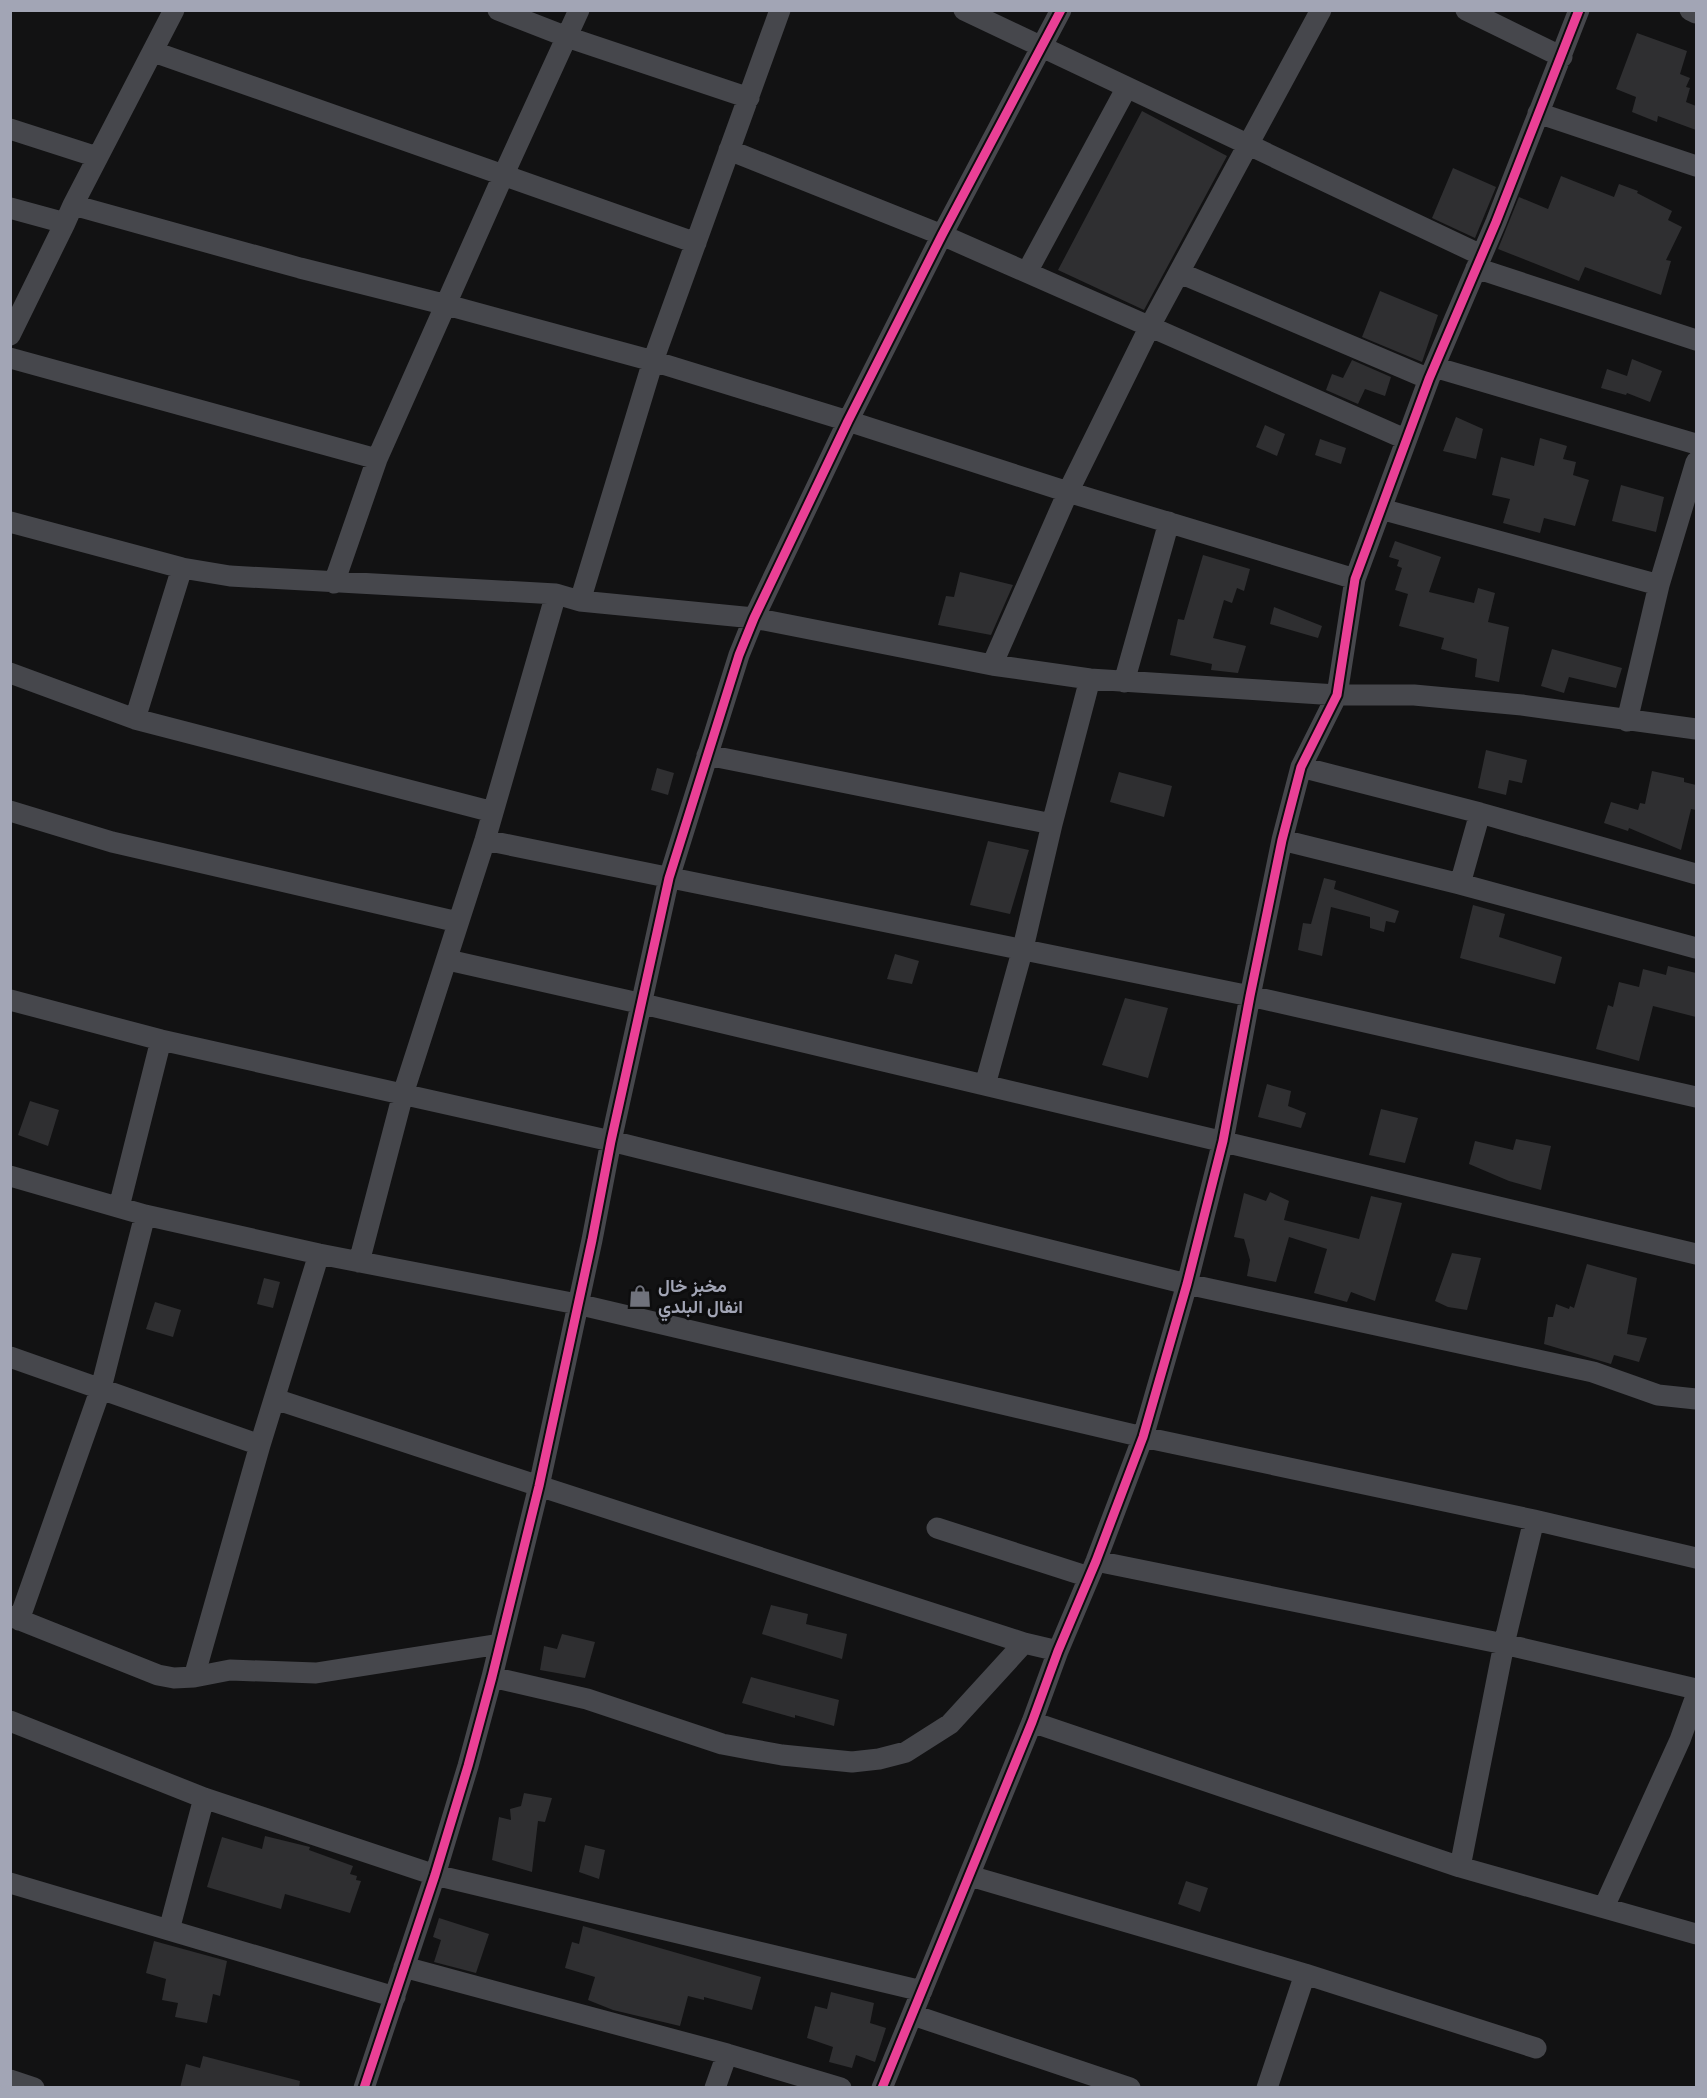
<svg xmlns="http://www.w3.org/2000/svg" width="1707" height="2098" font-family="Raleway,Vazirmatn,sans-serif">
	<style>
		.building { fill: #2f2f31 }
		.lines { fill: none; stroke-linecap: round; stroke-linejoin: round }
		.minor { stroke: #46474c; stroke-width: 21 }
		.cycleway-casing { stroke: #0d0d0e; stroke-width: 13 }
		.cycleway { stroke: #ea4096; stroke-width: 9 }
		.labels { text-anchor: middle; stroke-width: 6; stroke-linejoin: round; paint-order: stroke }
		.poi-label { font-size: 18px; font-weight: bold; fill: #a2a5b5; stroke: #0d0d0e; text-anchor: start }
	</style>
	<rect width="100%" height="100%" fill="#121213"/>
	<path class="building" d="M 1637,33 L 1687,51 L 1680,74 L 1690,78 L 1686,87 L 1690,88 L 1686,102 L 1696,106 L 1696,130 L 1658,116 L 1657,122 L 1632,112 L 1636,97 L 1616,89 Z
		M 1142,111 L 1227,156 L 1144,310 L 1058,270 Z
		M 1453,168 L 1496,187 L 1475,238 L 1432,218 Z
		M 1561,176 L 1614,197 L 1619,184 L 1638,191 L 1637,193 L 1672,211 L 1668,220 L 1682,227 L 1666,260 L 1671,261 L 1661,295 L 1585,267 L 1579,281 L 1498,249 L 1519,197 L 1548,209 Z
		M 1380,291 L 1438,315 L 1422,362 L 1362,337 Z
		M 1632,359 L 1662,371 L 1650,402 L 1627,393 L 1626,395 L 1601,388 L 1607,369 L 1627,376 Z
		M 1352,360 L 1391,377 L 1385,396 L 1365,389 L 1358,404 L 1326,390 L 1332,374 L 1343,378 Z
		M 1456,417 L 1483,429 L 1476,459 L 1443,451 Z
		M 1265,425 L 1285,434 L 1277,456 L 1256,447 Z
		M 1540,438 L 1567,446 L 1563,459 L 1576,462 L 1573,475 L 1589,480 L 1575,526 L 1544,518 L 1540,533 L 1503,523 L 1510,499 L 1492,495 L 1501,457 L 1534,466 Z
		M 1320,439 L 1346,448 L 1341,464 L 1315,455 Z
		M 1621,485 L 1664,497 L 1656,532 L 1612,521 Z
		M 1395,541 L 1441,557 L 1429,592 L 1474,603 L 1478,588 L 1495,593 L 1488,622 L 1509,627 L 1499,682 L 1475,677 L 1477,659 L 1441,649 L 1444,638 L 1399,626 L 1408,594 L 1395,590 L 1402,568 L 1397,566 L 1399,560 L 1389,557 Z
		M 1203,555 L 1250,569 L 1244,591 L 1237,588 L 1232,603 L 1224,600 L 1213,638 L 1246,646 L 1238,673 L 1211,670 L 1212,664 L 1170,655 L 1178,619 L 1184,620 Z
		M 960,572 L 1013,585 L 991,635 L 938,625 L 946,596 L 954,597 Z
		M 1274,607 L 1322,626 L 1318,638 L 1270,624 Z
		M 1552,649 L 1622,668 L 1616,688 L 1569,677 L 1564,693 L 1541,686 Z
		M 1486,750 L 1527,760 L 1522,783 L 1509,780 L 1506,795 L 1478,788 Z
		M 657,768 L 674,773 L 668,795 L 651,790 Z
		M 1652,771 L 1684,778 L 1684,782 L 1696,785 L 1696,810 L 1691,809 L 1681,850 L 1629,828 L 1628,831 L 1604,823 L 1611,802 L 1638,810 L 1640,803 L 1645,804 Z
		M 1119,772 L 1172,786 L 1164,817 L 1110,802 Z
		M 988,841 L 1029,850 L 1010,914 L 970,905 Z
		M 1324,878 L 1336,881 L 1334,889 L 1399,911 L 1395,923 L 1386,921 L 1384,932 L 1370,928 L 1370,917 L 1331,907 L 1322,956 L 1298,950 L 1303,923 L 1311,924 Z
		M 1473,905 L 1505,914 L 1499,937 L 1562,957 L 1555,984 L 1460,958 Z
		M 895,954 L 919,961 L 912,984 L 887,979 Z
		M 1668,966 L 1696,973 L 1696,1017 L 1653,1006 L 1639,1061 L 1596,1049 L 1608,1005 L 1613,1007 L 1619,982 L 1639,987 L 1643,969 L 1666,975 Z
		M 1125,998 L 1168,1008 L 1148,1078 L 1102,1065 Z
		M 1267,1084 L 1291,1091 L 1288,1106 L 1306,1113 L 1301,1128 L 1258,1117 Z
		M 30,1101 L 59,1110 L 48,1146 L 18,1135 Z
		M 1381,1109 L 1418,1118 L 1405,1163 L 1369,1155 Z
		M 1516,1139 L 1551,1146 L 1541,1190 L 1509,1181 L 1469,1164 L 1475,1141 L 1513,1150 Z
		M 1270,1192 L 1289,1201 L 1284,1220 L 1359,1239 L 1371,1196 L 1402,1203 L 1375,1301 L 1351,1292 L 1347,1302 L 1314,1293 L 1327,1249 L 1289,1237 L 1276,1282 L 1247,1276 L 1250,1260 L 1244,1239 L 1234,1237 L 1244,1193 L 1266,1201 Z
		M 1452,1253 L 1481,1258 L 1467,1310 L 1448,1307 L 1435,1301 Z
		M 1587,1264 L 1637,1278 L 1627,1334 L 1647,1338 L 1639,1362 L 1614,1355 L 1611,1364 L 1544,1344 L 1548,1317 L 1553,1317 L 1556,1304 L 1569,1309 L 1570,1306 L 1574,1308 Z
		M 264,1278 L 280,1282 L 273,1308 L 257,1304 Z
		M 155,1302 L 181,1310 L 173,1337 L 146,1329 Z
		M 771,1605 L 808,1614 L 806,1624 L 847,1634 L 842,1659 L 762,1634 Z
		M 562,1634 L 595,1642 L 585,1678 L 540,1670 L 544,1646 L 557,1649 Z
		M 751,1677 L 839,1700 L 834,1726 L 795,1715 L 795,1718 L 742,1703 Z
		M 524,1793 L 552,1798 L 545,1822 L 538,1821 L 532,1872 L 492,1860 L 499,1817 L 511,1820 L 510,1809 L 521,1806 Z
		M 265,1836 L 310,1847 L 309,1850 L 353,1866 L 350,1874 L 357,1876 L 356,1880 L 361,1881 L 350,1913 L 285,1894 L 281,1909 L 207,1887 L 222,1837 L 262,1849 Z
		M 585,1845 L 605,1850 L 599,1879 L 579,1872 Z
		M 1186,1881 L 1208,1888 L 1200,1912 L 1178,1904 Z
		M 439,1918 L 489,1934 L 476,1973 L 434,1962 L 441,1940 L 433,1937 Z
		M 583,1926 L 761,1977 L 752,2010 L 704,1997 L 704,2000 L 688,1996 L 680,2026 L 613,2010 L 588,2000 L 595,1977 L 565,1968 L 572,1942 L 579,1944 Z
		M 154,1941 L 227,1961 L 220,1996 L 213,1994 L 207,2023 L 175,2017 L 178,2003 L 162,2000 L 166,1979 L 146,1973 Z
		M 831,1992 L 874,2003 L 870,2023 L 886,2028 L 875,2062 L 856,2055 L 852,2068 L 829,2062 L 833,2047 L 807,2038 L 815,2006 L 827,2009 Z
		M 203,2056 L 300,2081 L 299,2088 L 180,2088 L 186,2064 L 200,2068 Z"/>
	<g class="lines">
		<path class="minor" d="M 498,10 L 567,37 L 749,98
			M 964,10 L 1481,255
			M 1466,10 L 1562,57
			M 1690,10 L 1696,13
			M 154,52 L 696,243
			M 1538,113 L 1696,166
			M 10,129 L 97,157
			M 729,150 L 942,235 L 1405,439
			M 73,205 L 174,10
			M 10,208 L 65,223 L 73,205 L 300,268 L 447,305 L 653,361 L 848,421 L 1068,492 L 1355,579
			M 1476,268 L 1696,340
			M 1027,272 L 1126,89
			M 1180,273 L 1429,379
			M 10,335 L 65,223
			M 10,358 L 377,459
			M 1434,367 L 1696,444
			M 1381,509 L 1659,585
			M 10,522 L 182,568 L 230,576 L 556,594 L 580,601 L 754,618 L 992,665 L 1090,679 L 1337,695 L 1414,695 L 1522,705 L 1696,729
			M 334,583 L 377,459 L 503,176 L 579,10
			M 580,601 L 653,361 L 780,10
			M 992,665 L 1068,492 L 1150,326 L 1321,10
			M 10,673 L 135,719 L 493,812
			M 1124,682 L 1169,522
			M 135,719 L 182,568
			M 1627,721 L 1659,585 L 1696,462
			M 707,755 L 1052,824
			M 1301,767 L 1480,813 L 1696,874
			M 10,811 L 112,842 L 458,922
			M 485,840 L 1250,996 L 1696,1097
			M 1282,840 L 1460,884 L 1696,948
			M 1460,884 L 1480,813
			M 448,960 L 643,1004 L 1696,1254
			M 10,1000 L 161,1040 L 611,1141 L 1187,1284 L 1593,1372 L 1658,1395 L 1696,1399
			M 985,1085 L 1023,948 L 1052,824 L 1090,679
			M 10,1176 L 145,1215 L 319,1254 L 577,1304 L 1143,1437 L 1534,1520 L 1696,1558
			M 119,1207 L 161,1040
			M 359,1262 L 403,1094 L 485,840 L 556,594
			M 10,1357 L 260,1445
			M 275,1399 L 539,1486 L 1024,1643 L 1058,1651
			M 937,1528 L 1089,1577
			M 1096,1561 L 1504,1644 L 1696,1689
			M 10,1616 L 158,1675 L 174,1678 L 194,1677 L 230,1670 L 316,1673 L 500,1644
			M 19,1620 L 101,1388 L 145,1215
			M 194,1677 L 260,1445 L 319,1254
			M 492,1677 L 587,1699 L 722,1744 L 782,1755 L 852,1762 L 879,1759 L 906,1752 L 950,1724 L 1024,1643
			M 10,1721 L 204,1798 L 435,1875 L 922,1991
			M 1032,1722 L 1460,1867 L 1696,1934
			M 1460,1867 L 1504,1644 L 1534,1520
			M 970,1876 L 1305,1974 L 1536,2048
			M 10,1883 L 395,1997
			M 1604,1907 L 1680,1740 L 1696,1696
			M 169,1930 L 204,1798
			M 404,1967 L 727,2054 L 841,2088
			M 913,2015 L 1130,2088
			M 10,2080 L 34,2088
			M 364,2088 L 435,1875 L 468,1766 L 492,1677 L 539,1486 L 592,1240 L 611,1141 L 669,878 L 739,655 L 754,618 L 848,421 L 942,235 L 1061,10
			M 715,2088 L 727,2054
			M 882,2088 L 1032,1722 L 1058,1651 L 1096,1561 L 1143,1437 L 1187,1284 L 1223,1141 L 1250,996 L 1282,840 L 1301,767 L 1337,695 L 1355,579 L 1429,379 L 1496,222 L 1579,10
			M 1267,2088 L 1305,1974"/>
		<g class="cycleway-casing">
			<path id="cycleway" d="M 364,2088 L 435,1875 L 468,1766 L 492,1677 L 539,1486 L 592,1240 L 611,1141 L 669,878 L 739,655 L 754,618 L 848,421 L 942,235 L 1061,10
				M 882,2088 L 1032,1722 L 1058,1651 L 1096,1561 L 1143,1437 L 1187,1284 L 1223,1141 L 1250,996 L 1282,840 L 1301,767 L 1337,695 L 1355,579 L 1429,379 L 1496,222 L 1579,10"/>
		</g>
		<use href="#cycleway" class="cycleway"/>
	</g>
	<defs>
		<g id="shop-bare" transform="scale(1.8)"><path d="M-5-2.5h2.3a2.7 3.5 0 0 1 5.4 0H5L5.5 6h-11ZM-1.5-2.5h3a1.5 2.3 0 0 0-3 0Z" fill="#70727c" stroke="#0d0d0e" stroke-width="2.5" paint-order="stroke"/></g>
	</defs>
	<g fill-rule="evenodd">
		<use href="#shop-bare" x="640" y="1296"/>
	</g>
	<g class="labels">
		<g class="poi-label">
			<text x="658" y="1292">مخبز خال<tspan x="658" dy="21">انفال البلدي</tspan></text>
		</g>
	</g>
	<rect width="1707" height="2098" fill="none" stroke="#a2a5b5" stroke-width="24"/>
</svg>
